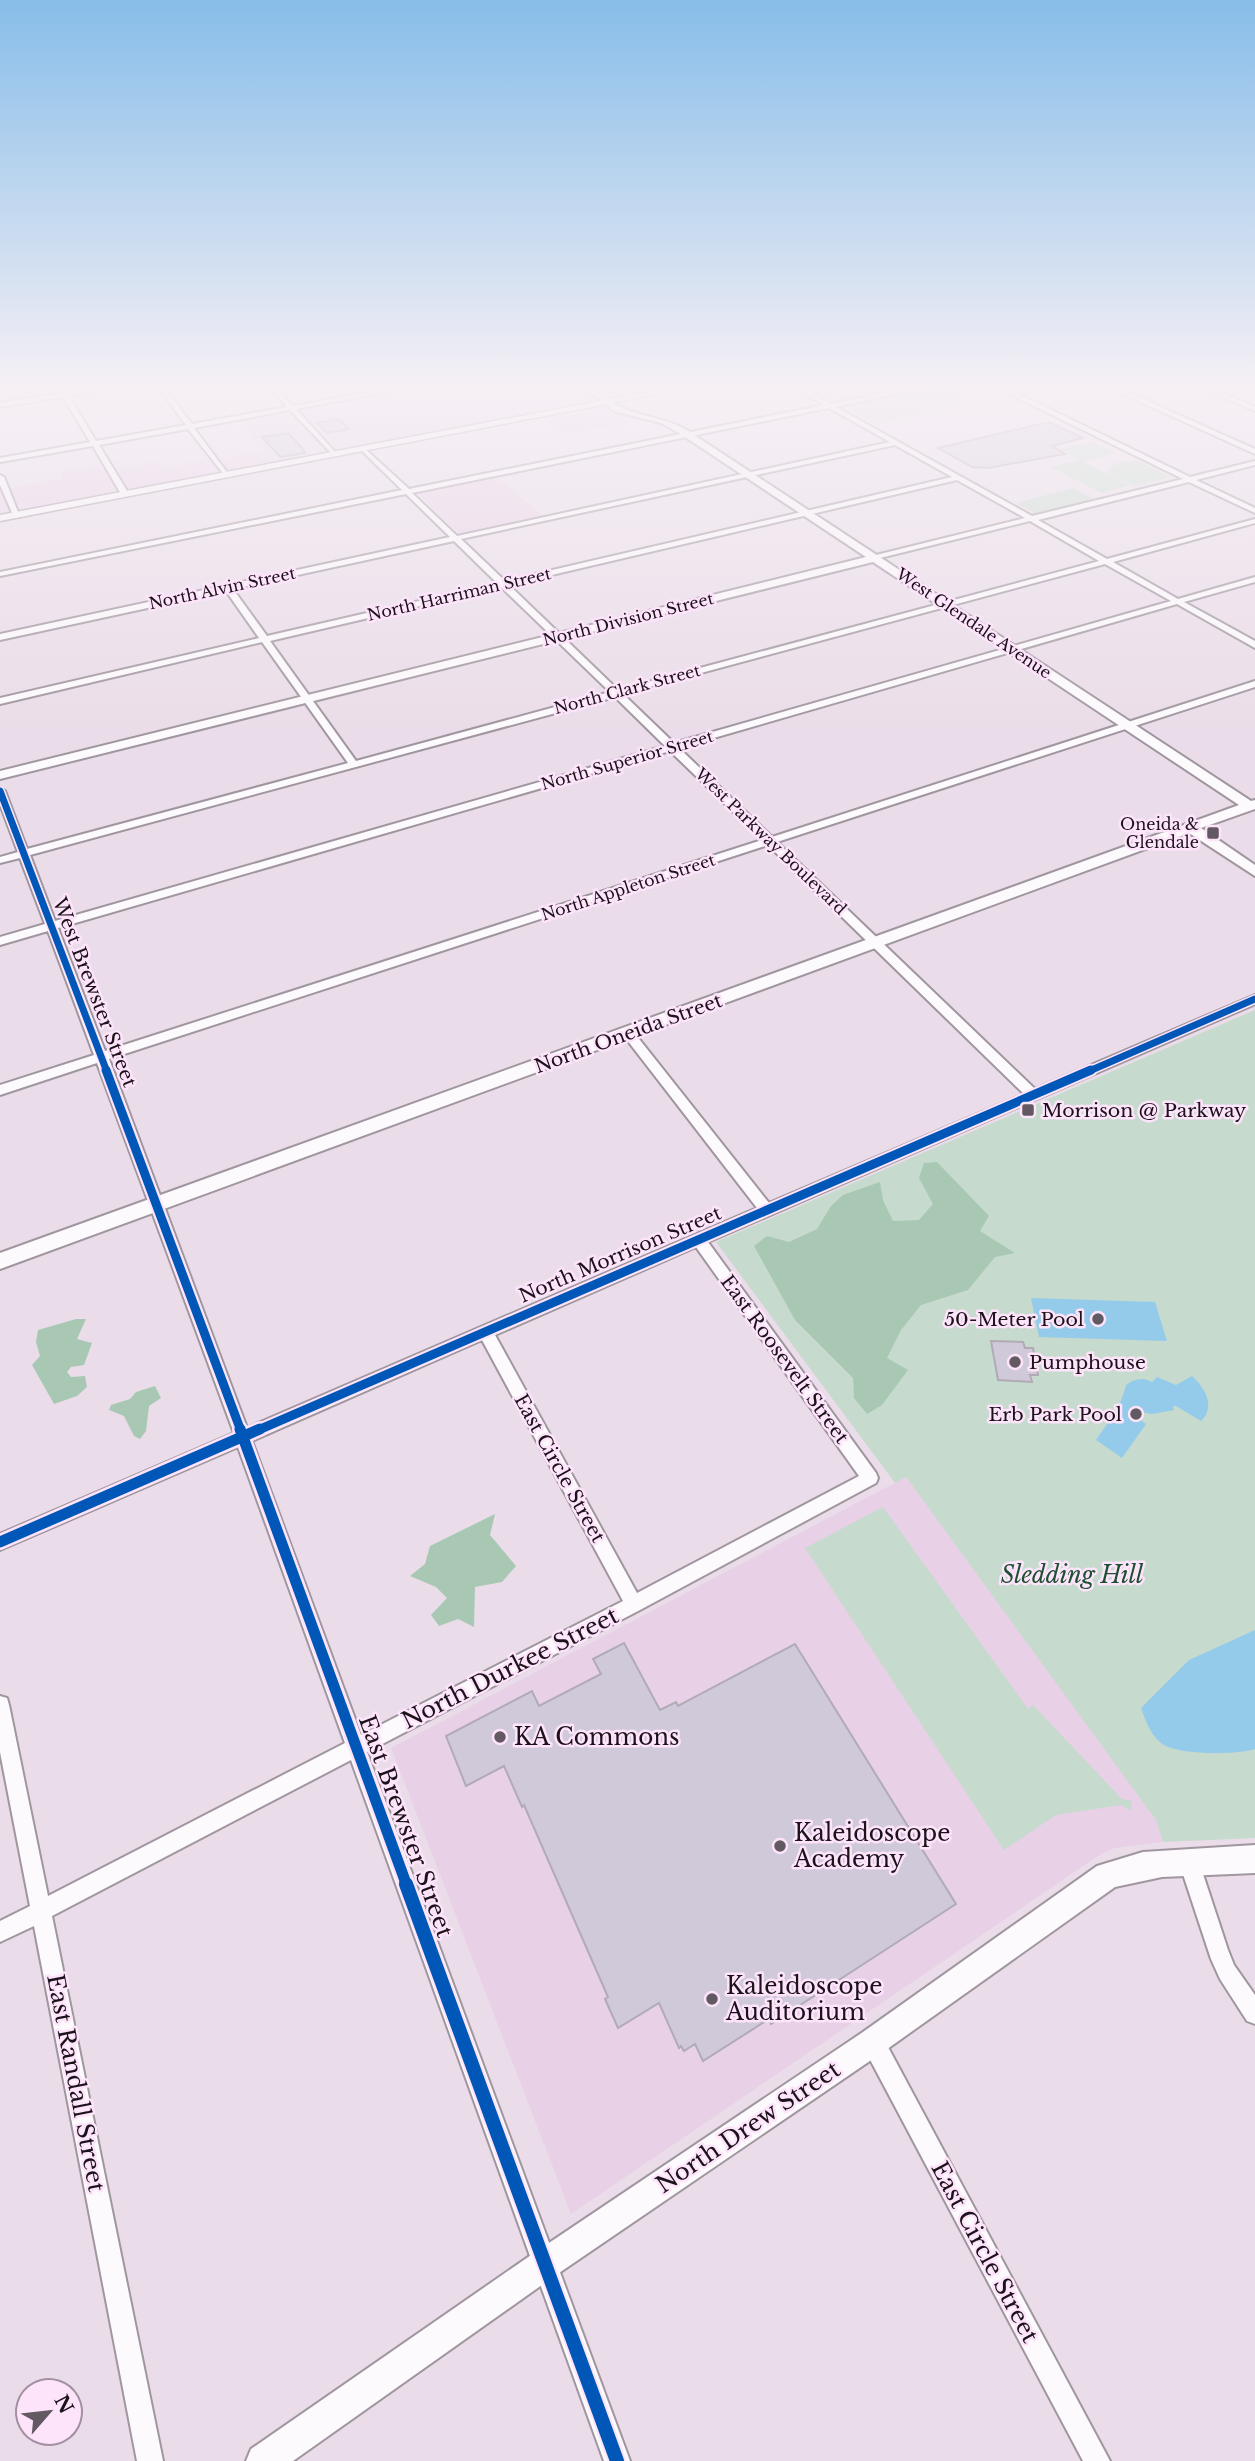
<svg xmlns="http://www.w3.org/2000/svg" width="1255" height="2461" font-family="'Libre Baskerville',serif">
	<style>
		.built { fill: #e8d1e6 }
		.green { fill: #c6dace }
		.forest { fill: #a8c8b4 }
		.water { fill: #95cbea }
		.building { fill: #d0c9d9; stroke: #b1abb6; stroke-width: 2 }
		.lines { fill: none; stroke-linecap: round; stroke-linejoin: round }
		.street-casing { stroke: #a0969f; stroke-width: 4 }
		.secondary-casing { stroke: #a0969f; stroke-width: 4 }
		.primary-casing { stroke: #a0969f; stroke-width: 3 }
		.street { fill: #fcfafc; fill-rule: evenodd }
		.secondary { fill: #fcfafc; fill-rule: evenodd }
		.primary { fill: #fcfafc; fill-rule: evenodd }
		.cycleway-far3-casing { stroke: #fee4fb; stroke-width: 10 }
		.cycleway-far2-casing { stroke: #fee4fb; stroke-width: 13 }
		.cycleway-far1-casing { stroke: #fee4fb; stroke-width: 16 }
		.cycleway-casing { stroke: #fee4fb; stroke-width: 18 }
		.cycleway-far3 { stroke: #0057b8; stroke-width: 7 }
		.cycleway-far2 { stroke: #0057b8; stroke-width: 9 }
		.cycleway-far1 { stroke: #0057b8; stroke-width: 11 }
		.cycleway { stroke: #0057b8; stroke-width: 14 }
		.poi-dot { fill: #635962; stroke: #fee4fb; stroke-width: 2.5 }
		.labels { text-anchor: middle; stroke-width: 5; stroke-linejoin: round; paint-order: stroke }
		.far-street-label { font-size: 16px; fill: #1b121a; stroke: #fee4fb }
		.far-poi-label { font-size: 16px; fill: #1b121a; stroke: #fee4fb; text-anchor: end }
		.street-label { font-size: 19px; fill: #1b121a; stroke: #fee4fb }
		.poi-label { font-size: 19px; fill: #1b121a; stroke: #fee4fb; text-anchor: start }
		.near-park-label { font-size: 23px; font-style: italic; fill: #1c5030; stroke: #fee4fb }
		.near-street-label { font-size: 23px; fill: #1b121a; stroke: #fee4fb }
		.near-poi-label { font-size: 23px; fill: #1b121a; stroke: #fee4fb; text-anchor: start }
	</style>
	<rect width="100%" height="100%" fill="#eadde9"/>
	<path class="built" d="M 433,386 L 671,386 L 0,514 L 0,490 L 63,478 L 61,472 L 99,465 L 103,471 L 161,461 L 165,467 L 263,451 L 239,421 Z
		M 606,408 L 644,420 L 565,435 L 544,419 Z
		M 496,476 L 543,516 L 460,534 L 416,492 Z
		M 906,1477 L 1157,1820 L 1163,1842 L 1115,1848 L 1101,1854 L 571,2214 L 391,1748 Z"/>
	<path class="green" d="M 943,386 C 960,386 957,394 965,404 L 875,424 L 844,407 Z
		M 1093,442 L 1116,453 L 1083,462 L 1130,485 L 1101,493 L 1051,467 L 1079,460 L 1060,449 Z
		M 1136,460 L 1169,476 L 1168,478 L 1135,486 L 1107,473 L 1114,464 Z
		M 1073,488 L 1095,499 L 1036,514 L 1016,503 Z
		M 1255,1010 L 1255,1838 L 1163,1842 L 1156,1820 L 906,1477 L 895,1483 L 716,1242 Z
		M 883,1507 L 1028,1709 L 1033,1705 L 1122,1799 L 1132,1801 L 1131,1811 L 1121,1805 L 1056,1815 L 1004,1850 L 805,1548 Z"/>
	<path class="forest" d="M 937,1162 L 989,1216 L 980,1231 L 1015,1253 L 995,1257 L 968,1290 L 921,1305 L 901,1330 L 887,1358 L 908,1370 L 882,1405 L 867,1414 L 854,1398 L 853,1378 L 795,1320 L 754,1246 L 767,1236 L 789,1242 L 817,1229 L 831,1206 L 843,1195 L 880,1182 L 883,1200 L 893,1221 L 919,1220 L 933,1204 L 919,1178 L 924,1163 Z
		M 76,1319 L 86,1319 L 77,1339 L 92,1343 L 84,1365 L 71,1367 L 67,1372 L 71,1377 L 85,1376 L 87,1387 L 77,1396 L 54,1404 L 32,1365 L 40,1356 L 36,1342 L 38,1330 Z
		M 155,1386 L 161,1398 L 149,1406 L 146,1431 L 140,1439 L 134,1436 L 124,1416 L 109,1410 L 111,1405 L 130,1399 L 136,1392 Z
		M 495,1514 L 490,1535 L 516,1566 L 502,1582 L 475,1587 L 474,1627 L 458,1619 L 439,1626 L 431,1615 L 447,1598 L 436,1587 L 410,1576 L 425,1564 L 430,1546 Z"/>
	<path class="water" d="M 1031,1298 L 1155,1302 L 1167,1341 L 1039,1337 Z
		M 1192,1376 C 1205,1388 1216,1406 1201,1421 L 1176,1406 L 1173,1406 L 1174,1410 L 1152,1414 L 1136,1411 L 1135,1416 L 1146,1424 L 1122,1458 L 1096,1440 C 1109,1421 1121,1407 1126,1385 C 1135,1378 1143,1377 1152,1382 L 1157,1377 L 1176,1385 Z
		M 1255,1630 L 1255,1749 C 1236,1755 1181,1755 1164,1745 C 1151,1737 1146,1722 1141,1708 L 1189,1660 Z"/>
	<path class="building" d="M 339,419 L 349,429 L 327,433 L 317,423 Z
		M 1049,422 L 1083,438 L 1052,446 L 1065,454 L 988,468 L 972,467 L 938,448 Z
		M 288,433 L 302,448 L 305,453 L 280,457 L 262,437 Z
		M 991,1341 L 1023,1342 L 1025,1348 L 1033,1348 L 1038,1375 L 1030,1375 L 1032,1382 L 998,1380 Z
		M 624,1643 L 660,1710 L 676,1702 L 678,1706 L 795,1644 L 956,1904 L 771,2024 L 769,2019 L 703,2061 L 695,2044 L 684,2051 L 681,2046 L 679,2048 L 659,2003 L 618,2028 L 605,1999 L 608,1997 L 524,1805 L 522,1807 L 504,1766 L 466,1786 L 446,1736 L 532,1691 L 539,1706 L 601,1674 L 593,1659 Z"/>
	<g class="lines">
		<g class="street-casing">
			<path id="street" d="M 57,386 L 63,386 L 67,392 L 104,386 L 121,386 L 69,396 L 96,441 L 186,425 L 157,386 L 163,386 L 192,424 L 287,407 L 268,386 L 275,386 L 293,406 L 404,386 L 420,386 L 296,409 L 336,453 L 334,456 L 290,410 L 194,428 L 229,475 L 226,477 L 188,429 L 99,445 L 129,494 L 125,496 L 121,494 L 93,446 L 0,462 L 0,458 L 90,442 L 63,397 L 0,407 L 0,403 L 61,393 Z
				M 792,386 L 800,386 L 831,404 L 917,386 L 931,386 L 836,407 L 1032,516 L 1183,479 L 993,386 L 1002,386 L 1190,477 L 1255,461 L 1255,465 L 1196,480 L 1255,508 L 1255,513 L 1189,482 L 1038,520 L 1107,559 L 1255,519 L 1255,523 L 1113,562 L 1178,599 L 1255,577 L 1255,582 L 1184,602 L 1255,641 L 1255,648 L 1177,604 L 679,748 L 772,837 L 1255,681 L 1255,687 L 777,842 L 1035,1089 L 1255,995 L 1255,1004 L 708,1242 L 876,1473 L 878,1478 L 876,1483 L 640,1610 L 367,1752 L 630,2461 L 604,2461 L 351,1760 L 52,1916 L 163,2461 L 137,2461 L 34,1926 L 0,1942 L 0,1921 L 30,1906 L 0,1752 L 0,1696 L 7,1698 L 9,1705 L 48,1896 L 345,1743 L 238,1447 L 0,1550 L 0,1534 L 234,1433 L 97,1063 L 0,1095 L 0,1085 L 94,1055 L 48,931 L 0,945 L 0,937 L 45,924 L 20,858 L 0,863 L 0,857 L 18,852 L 0,804 L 0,788 L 5,791 L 27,849 L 348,763 L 262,642 L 0,704 L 0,698 L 259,638 L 226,591 L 0,640 L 0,634 L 450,537 L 406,494 L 0,576 L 0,572 L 402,490 L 361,450 L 363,447 L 409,489 L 824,405 ZM 829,408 L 890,442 L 457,536 L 412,493 ZM 895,445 L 952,477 L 505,581 L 461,539 ZM 957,480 L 1025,518 L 872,556 L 872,560 L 1030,521 L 1099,561 L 618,690 L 509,585 ZM 454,541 L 497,583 L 267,636 L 233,589 ZM 1105,564 L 1171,601 L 674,743 L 623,694 ZM 501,587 L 610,692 L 356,761 L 270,641 ZM 615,697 L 665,746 L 55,921 L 30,855 ZM 670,751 L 762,840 L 105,1051 L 58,928 ZM 768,845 L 1024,1094 L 769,1203 L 632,1030 L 624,1030 L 622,1033 L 624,1036 L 757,1208 L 247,1428 L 109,1059 ZM 696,1247 L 859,1476 L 637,1593 L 495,1335 ZM 482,1340 L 623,1601 L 361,1735 L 252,1441 Z
				M 1105,386 L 1114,386 L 1255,449 L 1255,454 Z
				M 1198,386 L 1207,386 L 1255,407 L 1255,411 Z
				M 0,475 L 4,477 L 20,517 L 13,515 L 0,485 Z
				M 1189,1852 L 1196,1855 L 1199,1862 L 1228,1950 L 1234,1965 L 1255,1995 L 1255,2024 L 1247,2021 L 1220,1979 L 1211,1959 L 1179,1862 L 1182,1855 Z
				M 873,2031 L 881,2034 L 1110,2461 L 1083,2461 L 865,2050 L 862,2042 L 865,2034 Z"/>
		</g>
		<g class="secondary-casing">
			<path id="secondary" d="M 582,386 C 599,386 606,401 621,407 C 642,417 663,417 685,429 L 1251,801 L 1255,800 L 1255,809 L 1201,828 L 1255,865 L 1255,876 L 1189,833 L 0,1269 L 0,1253 L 1239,805 L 873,562 L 0,779 L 0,771 L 866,557 L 679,433 L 661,423 L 614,411 Z
				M 1255,1845 L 1255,1873 L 1162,1877 L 1115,1887 L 883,2052 L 556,2275 L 293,2461 L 246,2461 L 251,2449 L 534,2253 L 863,2032 L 1097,1866 L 1143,1852 Z"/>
		</g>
		<g class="primary-casing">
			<path id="primary" d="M 679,386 L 700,386 L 0,521 L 0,515 Z"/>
		</g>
		<use href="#street" class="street"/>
		<use href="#secondary" class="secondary"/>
		<use href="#primary" class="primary"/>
		<g class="cycleway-far3-casing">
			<path id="cycleway-far3" d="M 0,791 L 107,1072
				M 1087,1072 L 1255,999"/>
		</g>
		<g class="cycleway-far2-casing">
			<path id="cycleway-far2" d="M 106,1070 L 241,1431
				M 256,1431 L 1091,1070"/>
		</g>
		<g class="cycleway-far1-casing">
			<path id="cycleway-far1" d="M 240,1429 L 407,1886
				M 0,1542 L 260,1429"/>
		</g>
		<g class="cycleway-casing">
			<path id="cycleway" d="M 406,1884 L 617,2461"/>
		</g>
		<use href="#cycleway-far3" class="cycleway-far3"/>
		<use href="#cycleway-far2" class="cycleway-far2"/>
		<use href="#cycleway-far1" class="cycleway-far1"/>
		<use href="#cycleway" class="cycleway"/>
	</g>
	<linearGradient id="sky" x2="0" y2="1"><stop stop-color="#87bde9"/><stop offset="0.53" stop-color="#f6f0f5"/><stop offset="1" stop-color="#f6f0f5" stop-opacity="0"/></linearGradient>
	<rect width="1255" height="731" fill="url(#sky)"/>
	<g class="poi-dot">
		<rect x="1206" y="826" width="14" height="14" rx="3.5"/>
		<rect x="1021" y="1103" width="14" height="14" rx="3.5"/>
		<circle cx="1098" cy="1319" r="7"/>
		<circle cx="1015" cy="1362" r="7"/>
		<circle cx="1136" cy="1414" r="7"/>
		<circle cx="500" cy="1737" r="7"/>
		<circle cx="780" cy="1846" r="7"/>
		<circle cx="712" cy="1999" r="7"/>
	</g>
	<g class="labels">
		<g class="far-street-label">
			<text transform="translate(222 588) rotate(-12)" y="6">North Alvin Street</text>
			<text transform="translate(459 594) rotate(-13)" y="6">North Harriman Street</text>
			<text transform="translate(628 619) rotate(-14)" y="6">North Division Street</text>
			<text transform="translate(974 623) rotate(34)" y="6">West Glendale Avenue</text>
			<text transform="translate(627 689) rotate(-15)" y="6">North Clark Street</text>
			<text transform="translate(627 760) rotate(-16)" y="6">North Superior Street</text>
			<text transform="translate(771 841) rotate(44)" y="6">West Parkway Boulevard</text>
			<text transform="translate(628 887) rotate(-18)" y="6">North Appleton Street</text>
		</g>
		<g class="far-poi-label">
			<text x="1199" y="830">Oneida &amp;<tspan x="1199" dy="18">Glendale</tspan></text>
		</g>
		<g class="street-label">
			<text transform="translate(95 992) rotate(69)" y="7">West Brewster Street</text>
			<text transform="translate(628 1033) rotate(-20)" y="7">North Oneida Street</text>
			<text transform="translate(620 1254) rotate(-23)" y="7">North Morrison Street</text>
			<text transform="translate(785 1359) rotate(54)" y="7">East Roosevelt Street</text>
			<text transform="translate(560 1468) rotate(61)" y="7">East Circle Street</text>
		</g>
		<g class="poi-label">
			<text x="1042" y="1117">Morrison @ Parkway</text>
			<text x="1084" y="1326" text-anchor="end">50-Meter Pool</text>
			<text x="1029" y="1369">Pumphouse</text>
			<text x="1122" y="1421" text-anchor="end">Erb Park Pool</text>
		</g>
		<g class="near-park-label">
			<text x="1072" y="1583">Sledding Hill</text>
		</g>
		<g class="near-street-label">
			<text transform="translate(510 1668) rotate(-27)" y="8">North Durkee Street</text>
			<text transform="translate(406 1826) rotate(70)" y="8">East Brewster Street</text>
			<text transform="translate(76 2083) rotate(79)" y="8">East Randall Street</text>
			<text transform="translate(748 2127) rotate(-34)" y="8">North Drew Street</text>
			<text transform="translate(985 2252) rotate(62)" y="8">East Circle Street</text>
		</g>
		<g class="near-poi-label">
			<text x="514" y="1745">KA Commons</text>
			<text x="794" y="1841">Kaleidoscope<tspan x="794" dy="26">Academy</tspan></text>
			<text x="726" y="1994">Kaleidoscope<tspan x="726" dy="26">Auditorium</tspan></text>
		</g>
	</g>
	<g transform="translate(49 2412) rotate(62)"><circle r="33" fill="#fee4fb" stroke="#a390a1" stroke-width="2"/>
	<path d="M0-5L12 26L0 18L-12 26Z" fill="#635962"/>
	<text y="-10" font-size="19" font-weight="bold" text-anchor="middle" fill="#1b121a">N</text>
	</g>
</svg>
